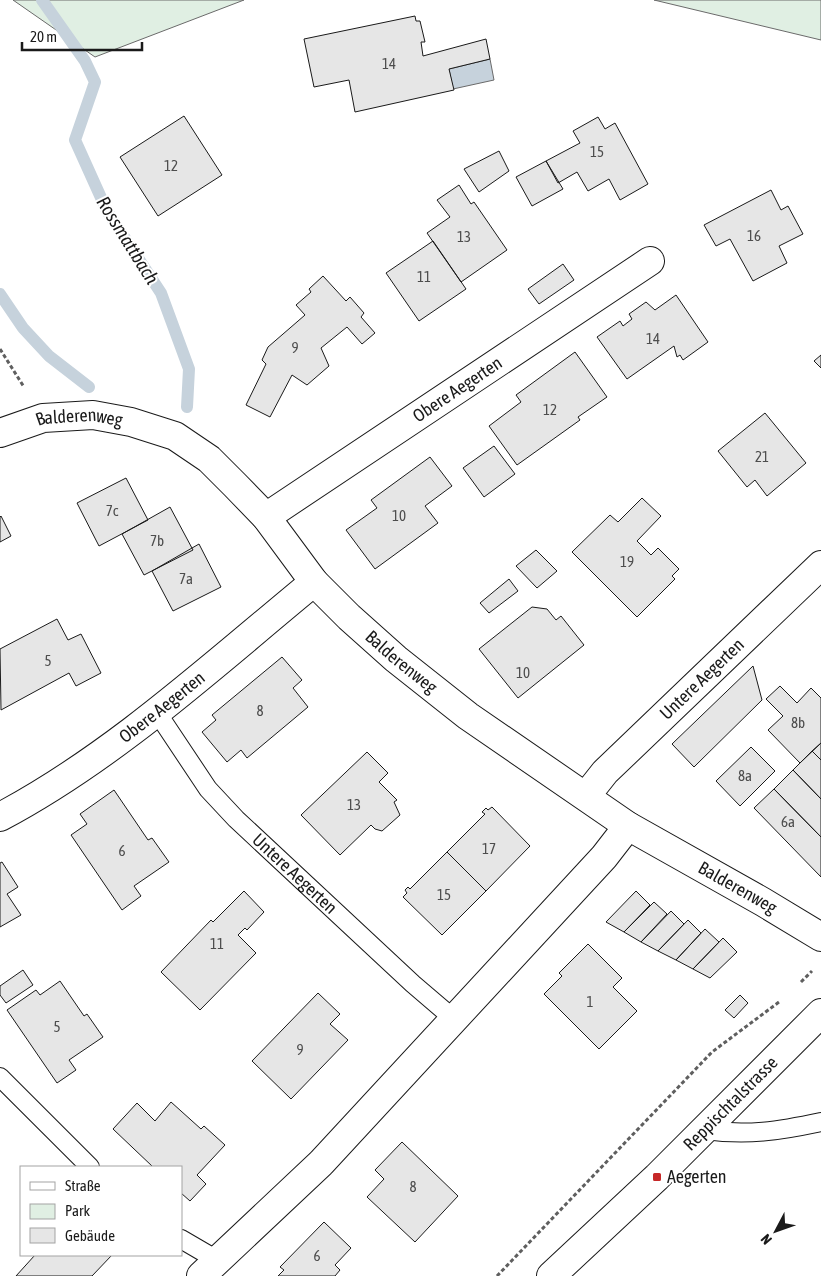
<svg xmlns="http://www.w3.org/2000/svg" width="821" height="1276" font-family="'Asap Condensed',sans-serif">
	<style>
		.green { fill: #e0efe3; stroke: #6a6a6a }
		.water { fill: #c6d2dc; stroke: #6a6a6a }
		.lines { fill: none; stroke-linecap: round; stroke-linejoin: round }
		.stream { stroke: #c6d2dc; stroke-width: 12 }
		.building { fill: #e6e6e6; stroke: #1a1a1a }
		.service-casing { stroke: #1a1a1a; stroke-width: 20 }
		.minor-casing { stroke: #1a1a1a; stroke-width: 30 }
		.secondary-casing { stroke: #1a1a1a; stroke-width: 30 }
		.path { stroke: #5f5f5f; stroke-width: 3; stroke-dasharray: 4 2.5; stroke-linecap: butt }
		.service { stroke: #fff; stroke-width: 18 }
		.minor { stroke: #fff; stroke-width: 28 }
		.secondary { stroke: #fff; stroke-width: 28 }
		.poi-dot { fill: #c62828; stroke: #fff; stroke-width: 2 }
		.labels { text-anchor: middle; stroke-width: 4; stroke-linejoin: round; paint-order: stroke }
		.number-label { font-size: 15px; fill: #4d4d4d }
		.street-label { font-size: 18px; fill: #1a1a1a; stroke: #fff }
		.poi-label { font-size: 18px; fill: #1a1a1a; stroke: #fff; text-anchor: start }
		.water-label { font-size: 19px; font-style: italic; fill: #1a1a1a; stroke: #fff }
	</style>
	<rect width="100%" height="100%" fill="#fff"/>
	<path class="green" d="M 13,0 L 244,0 L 95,57 Z
		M 654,0 L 821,0 L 821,40 Z"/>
	<path class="water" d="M 490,59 L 494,80 L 453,89 L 449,69 Z"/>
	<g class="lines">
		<path class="stream" d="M 42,0 L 85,61 L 95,82 L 75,140 L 107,211 L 161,293 L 189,369 L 187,407
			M 0,294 L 23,328 L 49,356 L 89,387"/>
	</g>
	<path class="building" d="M 415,16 L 416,21 L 420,21 L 425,42 L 421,42 L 423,56 L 486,39 L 490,59 L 449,69 L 454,90 L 355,112 L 349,80 L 314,87 L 304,39 Z
		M 184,116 L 222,175 L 158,216 L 120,157 Z
		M 598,117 L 605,129 L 615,123 L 648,184 L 620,200 L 609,179 L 588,191 L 577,172 L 558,183 L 546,161 L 580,143 L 573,131 Z
		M 499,151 L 509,171 L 479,192 L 464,169 Z
		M 546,161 L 563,189 L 532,206 L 516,177 Z
		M 459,185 L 471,204 L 474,202 L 507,250 L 461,282 L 427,233 L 450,217 L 437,200 Z
		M 771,190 L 781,210 L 788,206 L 803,234 L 779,246 L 787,263 L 753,281 L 730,239 L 716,246 L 704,225 Z
		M 433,241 L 466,289 L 419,321 L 386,273 Z
		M 563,264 L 574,280 L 539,304 L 528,289 Z
		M 323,276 L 346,301 L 350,297 L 364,313 L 361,317 L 375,333 L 362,344 L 347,327 L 321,348 L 329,366 L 307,385 L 292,375 L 270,417 L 246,405 L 266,364 L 262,360 L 268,347 L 305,315 L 296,305 L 311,292 L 309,289 Z
		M 676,295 L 708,342 L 683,360 L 680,355 L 677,357 L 674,346 L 627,379 L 597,337 L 620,321 L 623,326 L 632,319 L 629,314 L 646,302 L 655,310 Z
		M 575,352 L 607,397 L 578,417 L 580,420 L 517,465 L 489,426 L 521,402 L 516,395 Z
		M 821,355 L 821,368 L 814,361 Z
		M 765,413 L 806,463 L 767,496 L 755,480 L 747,487 L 718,451 Z
		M 494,446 L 515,474 L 484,497 L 463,468 Z
		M 430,457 L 452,486 L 425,506 L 438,523 L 375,569 L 346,530 L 377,508 L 371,500 Z
		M 126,478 L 148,520 L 99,546 L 77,503 Z
		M 642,498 L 661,516 L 637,541 L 651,555 L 658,548 L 679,569 L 672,576 L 675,579 L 637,617 L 572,552 L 610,515 L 618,522 Z
		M 170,507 L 193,550 L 144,575 L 122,534 Z
		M 1,516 L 11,536 L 0,542 L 0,517 Z
		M 199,544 L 221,587 L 173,611 L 152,571 Z
		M 536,550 L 557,571 L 537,588 L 516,566 Z
		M 509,579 L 518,591 L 489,613 L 480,603 Z
		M 532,607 L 547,609 L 556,620 L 561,616 L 584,645 L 518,698 L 479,649 Z
		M 57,619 L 68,640 L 81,634 L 101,673 L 76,686 L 69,673 L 1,710 L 0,649 Z
		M 282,657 L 302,680 L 293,688 L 308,707 L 247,758 L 241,750 L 227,762 L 202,732 L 216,720 L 212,715 Z
		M 753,666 L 762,700 L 694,767 L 672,744 Z
		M 780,686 L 797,703 L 811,688 L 821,698 L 821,743 L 800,763 L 768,730 L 783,716 L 766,699 Z
		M 821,743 L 821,760 L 812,751 Z
		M 751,747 L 775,771 L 740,806 L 716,781 Z
		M 812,751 L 821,760 L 821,799 L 793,770 Z
		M 367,752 L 388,773 L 379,782 L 397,800 L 394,802 L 400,815 L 382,831 L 375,829 L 371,825 L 340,855 L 301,815 Z
		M 793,770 L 821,799 L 821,837 L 774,789 Z
		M 774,789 L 821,837 L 821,877 L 754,808 Z
		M 114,790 L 148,840 L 152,838 L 169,862 L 134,886 L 141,896 L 122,910 L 71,835 L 87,824 L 80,814 Z
		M 492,807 L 530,846 L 486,891 L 447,852 L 485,814 L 482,812 L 486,808 L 488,810 Z
		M 447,852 L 486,891 L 442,935 L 403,897 L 407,893 L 405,890 L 408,887 L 410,889 Z
		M 2,862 L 18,887 L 7,894 L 21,915 L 0,927 L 0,863 Z
		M 244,891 L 264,912 L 247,930 L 245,928 L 238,935 L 256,953 L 200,1010 L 161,972 L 211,920 L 213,922 Z
		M 636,891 L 650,905 L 624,932 L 606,922 Z
		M 654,902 L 667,914 L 641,942 L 624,932 Z
		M 671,911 L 684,924 L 658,951 L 641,942 Z
		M 688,920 L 701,933 L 676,960 L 658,951 Z
		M 705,929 L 719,942 L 693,969 L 676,960 Z
		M 723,938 L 737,952 L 710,978 L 693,969 Z
		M 588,944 L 622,978 L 613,987 L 637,1011 L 599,1049 L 544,994 L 562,976 L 559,973 Z
		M 23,970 L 33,985 L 6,1003 L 0,995 L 0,986 Z
		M 60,981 L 84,1016 L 87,1014 L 103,1037 L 69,1060 L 76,1070 L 57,1083 L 7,1010 L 36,990 L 40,995 Z
		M 318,993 L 340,1014 L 330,1024 L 348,1040 L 291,1099 L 252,1061 Z
		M 740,995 L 748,1003 L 734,1018 L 725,1010 Z
		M 171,1102 L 201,1129 L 204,1126 L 225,1145 L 197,1175 L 206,1184 L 190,1201 L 181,1193 L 181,1167 L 153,1167 L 113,1129 L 137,1103 L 155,1121 Z
		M 402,1142 L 458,1196 L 415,1242 L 367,1197 L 384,1179 L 375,1170 Z
		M 324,1222 L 351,1248 L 335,1265 L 340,1270 L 335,1276 L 278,1276 L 284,1270 L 280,1267 Z
		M 35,1255 L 112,1255 L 92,1276 L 16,1276 Z"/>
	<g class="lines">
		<g class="service-casing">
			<g id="service">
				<path id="s1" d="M 156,711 L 208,789 L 236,819 L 413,984 L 454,1019"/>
				<path d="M 0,1077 L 90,1167"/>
				<path d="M 705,1130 C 747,1136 779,1131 821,1122"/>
				<path d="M 181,1239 L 217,1260"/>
			</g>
		</g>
		<g class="minor-casing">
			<g id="minor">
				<path id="s2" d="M 0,433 L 43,418 L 93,415 L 131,422 L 175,436 L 209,459 L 235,485 L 266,517 L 314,582 L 349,617 L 396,659 L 468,716 L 628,826 L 763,902 L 821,937"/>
				<path id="s3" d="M 266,517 L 650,261"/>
				<path id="s4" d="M 586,796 L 605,772 L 821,565"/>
				<path id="s5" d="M 0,817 C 115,756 214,664 314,582"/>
				<path d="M 201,1276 L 321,1163 L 604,857 L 628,826"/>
			</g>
		</g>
		<g class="secondary-casing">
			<g id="secondary">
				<path id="s6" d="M 551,1276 L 657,1177 L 821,1013"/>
			</g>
		</g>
		<path class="path" d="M 0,349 L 24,387
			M 801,982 L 812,971
			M 497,1276 L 712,1052 L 779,1002"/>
		<use href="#service" class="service"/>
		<use href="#minor" class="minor"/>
		<use href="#secondary" class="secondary"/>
	</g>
	<rect class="poi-dot" x="652" y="1172" width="10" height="10" rx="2.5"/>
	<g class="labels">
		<g class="number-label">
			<text x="389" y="69">14</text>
			<text x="597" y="157">15</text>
			<text x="171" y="171">12</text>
			<text x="754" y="241">16</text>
			<text x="464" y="242">13</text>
			<text x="424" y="282">11</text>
			<text x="653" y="344">14</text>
			<text x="295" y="353">9</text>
			<text x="550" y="415">12</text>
			<text x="762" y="462">21</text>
			<text x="112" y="516">7c</text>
			<text x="399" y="521">10</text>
			<text x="157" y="546">7b</text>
			<text x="627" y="567">19</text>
			<text x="186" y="584">7a</text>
			<text x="48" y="666">5</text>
			<text x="523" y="678">10</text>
			<text x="260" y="716">8</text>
			<text x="798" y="728">8b</text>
			<text x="745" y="781">8a</text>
			<text x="354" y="810">13</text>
			<text x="788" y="827">6a</text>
			<text x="489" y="854">17</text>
			<text x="122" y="856">6</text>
			<text x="444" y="900">15</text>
			<text x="217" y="949">11</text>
			<text x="590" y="1007">1</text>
			<text x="57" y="1032">5</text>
			<text x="300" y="1055">9</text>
			<text x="413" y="1192">8</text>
			<text x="317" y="1261">6</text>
		</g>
		<g class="street-label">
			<text dy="6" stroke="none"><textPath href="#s3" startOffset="230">Obere Aegerten</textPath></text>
			<text dy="6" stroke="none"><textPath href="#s2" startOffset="82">Balderenweg</textPath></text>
			<text dy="6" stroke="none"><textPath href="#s2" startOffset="502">Balderenweg</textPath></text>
			<text dy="6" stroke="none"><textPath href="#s4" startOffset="165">Untere Aegerten</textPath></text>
			<text dy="6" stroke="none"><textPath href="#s5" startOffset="196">Obere Aegerten</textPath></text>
			<text dy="6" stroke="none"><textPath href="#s1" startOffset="215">Untere Aegerten</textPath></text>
			<text dy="6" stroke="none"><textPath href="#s2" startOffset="908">Balderenweg</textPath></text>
			<text dy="6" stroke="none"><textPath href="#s6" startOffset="249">Reppischtalstrasse</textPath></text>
		</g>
		<g class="poi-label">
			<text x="667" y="1183">Aegerten</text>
		</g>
		<g class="water-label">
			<text transform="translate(128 240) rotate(58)" y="7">Rossmattbach</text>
		</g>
	</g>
	<rect x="20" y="1166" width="162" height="90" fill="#ffffff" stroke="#a3a3a3"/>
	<rect x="30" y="1182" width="25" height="8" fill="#ffffff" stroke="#a3a3a3"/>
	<text x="65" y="1191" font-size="15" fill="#1a1a1a">Straße</text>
	<rect x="30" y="1204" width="25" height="15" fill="#e0efe3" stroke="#a3a3a3"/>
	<text x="65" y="1216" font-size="15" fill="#1a1a1a">Park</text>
	<rect x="30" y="1228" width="25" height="15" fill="#e6e6e6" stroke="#a3a3a3"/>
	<text x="65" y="1241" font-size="15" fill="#1a1a1a">Gebäude</text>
	<g transform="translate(776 1231) rotate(229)" stroke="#ffffff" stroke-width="4" paint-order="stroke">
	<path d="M0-4L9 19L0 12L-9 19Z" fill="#1a1a1a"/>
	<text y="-8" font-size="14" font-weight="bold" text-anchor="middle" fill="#1a1a1a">N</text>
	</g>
	<path d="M22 42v8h120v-8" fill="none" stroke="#1a1a1a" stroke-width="2.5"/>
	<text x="30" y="42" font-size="15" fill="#1a1a1a" stroke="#ffffff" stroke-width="4" paint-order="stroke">20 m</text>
</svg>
